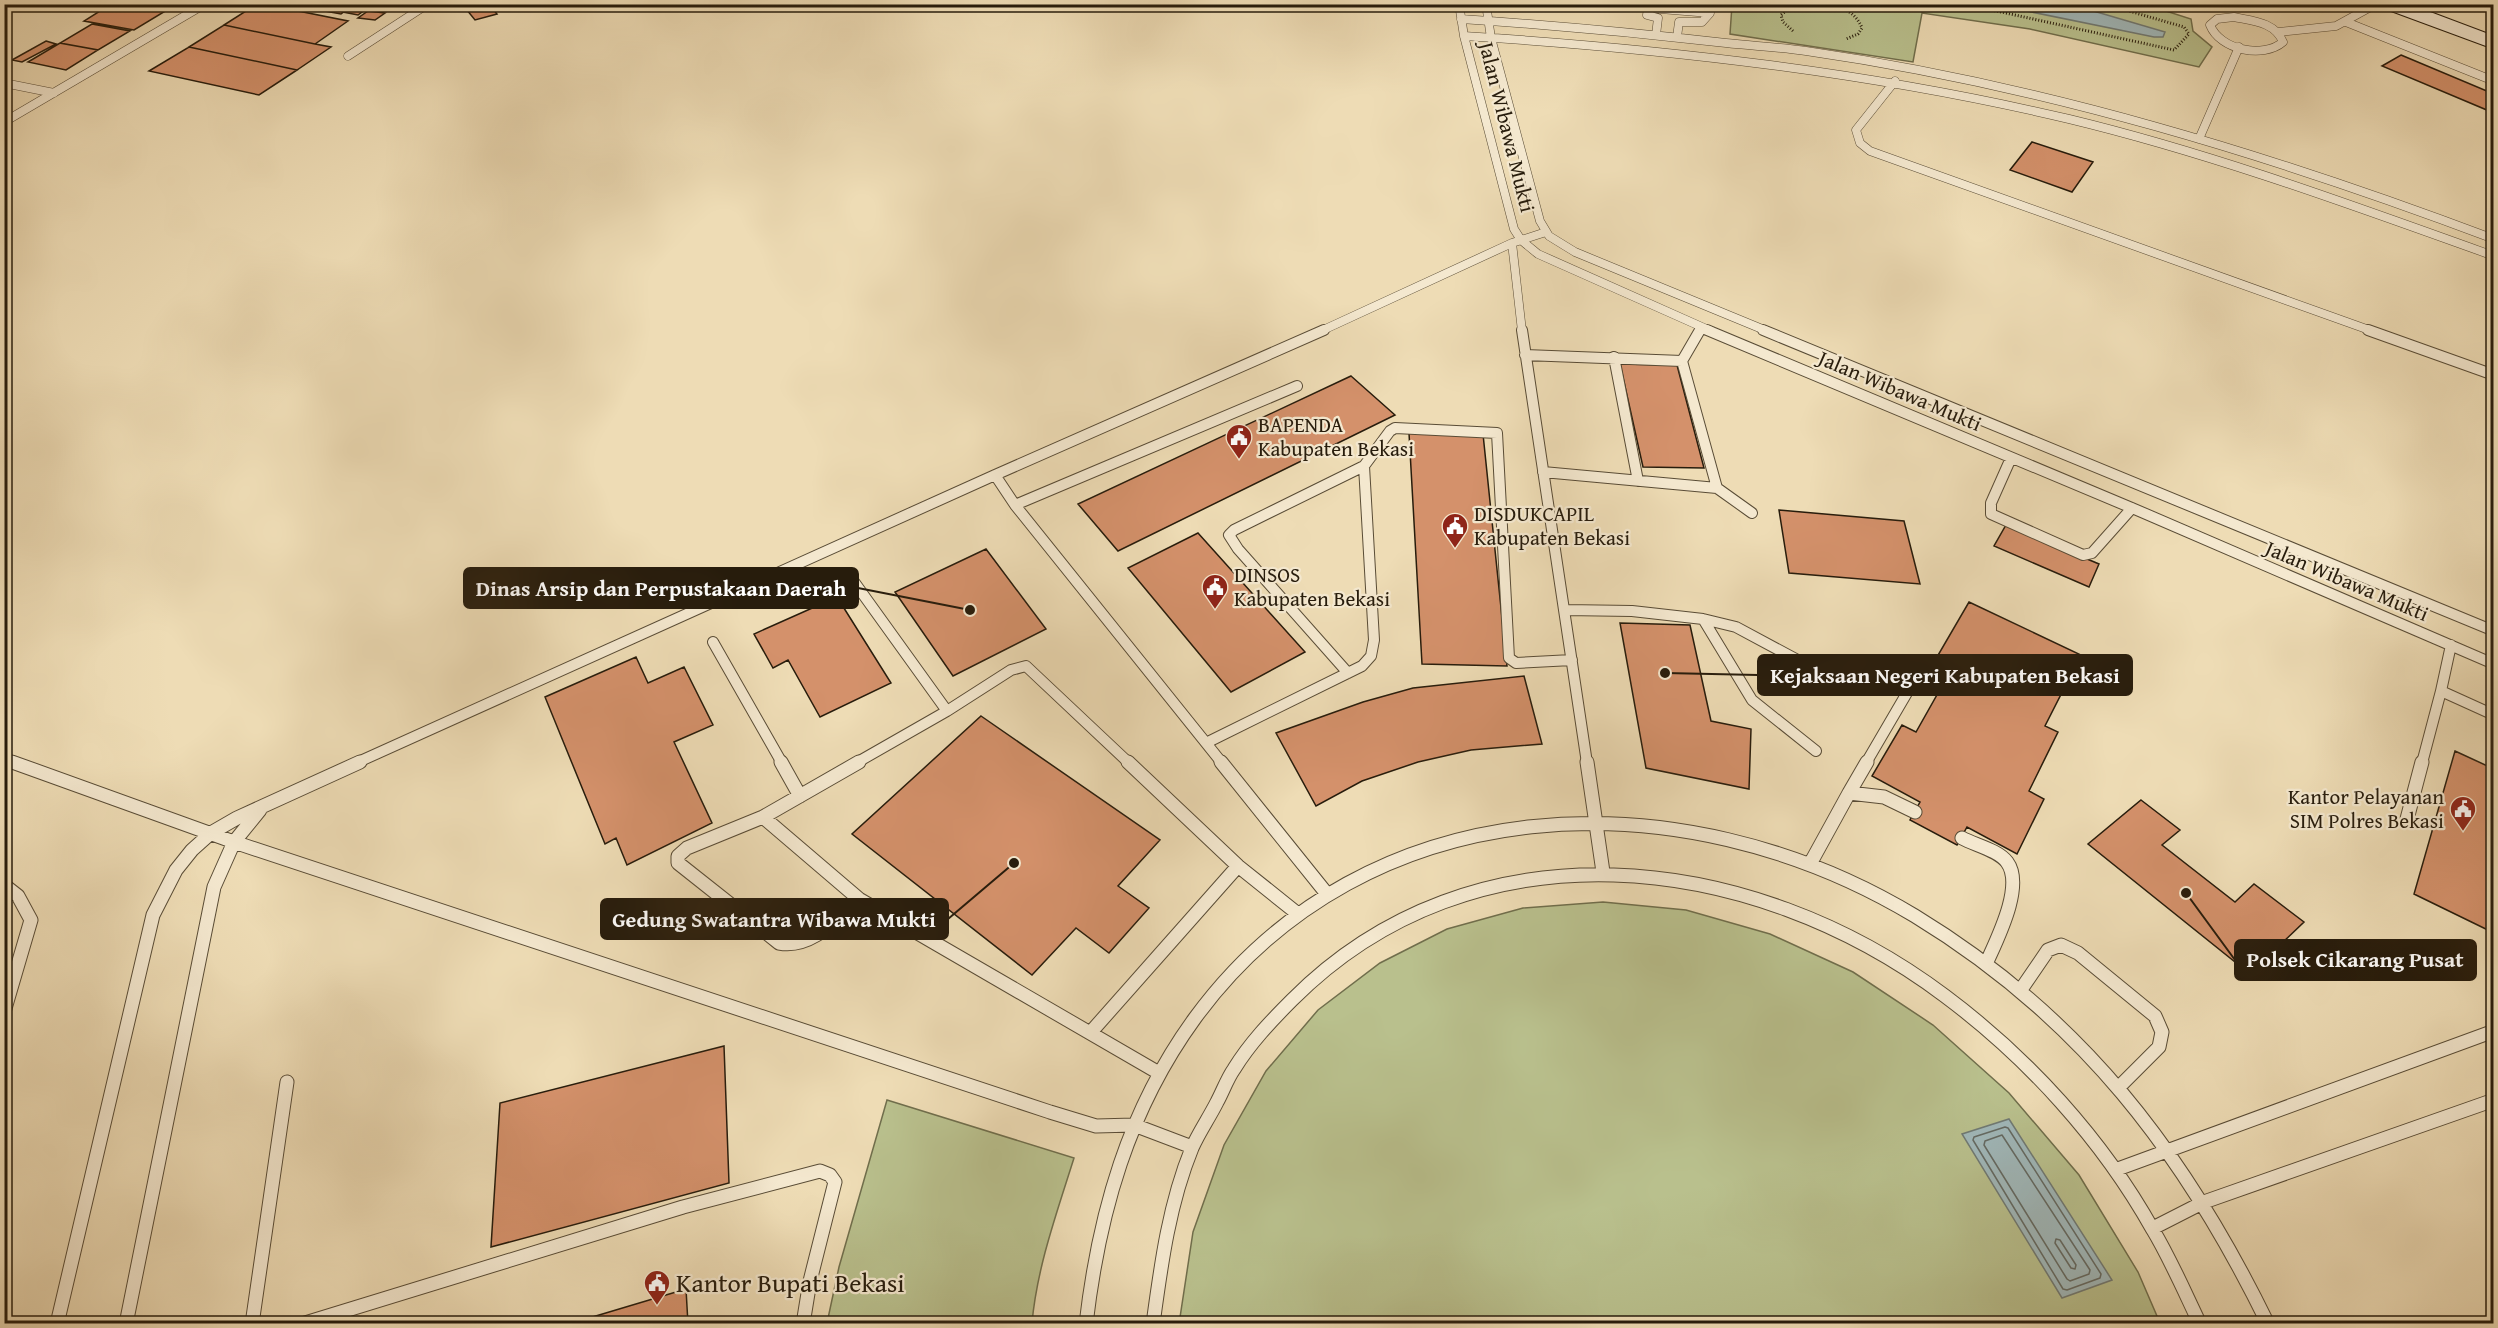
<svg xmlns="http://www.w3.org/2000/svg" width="2498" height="1328" font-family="'Gentium Book Plus',serif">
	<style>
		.green { fill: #b9c08d; stroke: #706e4c; stroke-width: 1.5 }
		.water { fill: #a0b8ba; stroke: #707a74; stroke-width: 1.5 }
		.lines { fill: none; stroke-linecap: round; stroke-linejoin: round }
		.shore { stroke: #646a63; stroke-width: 1.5 }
		.building { fill: #d4916b; stroke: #271c0c; stroke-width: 1.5 }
		.lane-far2-casing { stroke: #594c36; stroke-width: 9 }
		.lane-far1-casing { stroke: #594c36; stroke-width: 12 }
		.lane-casing { stroke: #594c36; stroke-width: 15 }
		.secondary-casing { stroke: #271c0c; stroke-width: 2 }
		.path { stroke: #271c0c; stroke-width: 3; stroke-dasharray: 1 2; stroke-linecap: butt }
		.lane-far2 { stroke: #f4e8cf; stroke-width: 8 }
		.lane-far1 { stroke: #f4e8cf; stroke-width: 10 }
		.lane { stroke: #f4e8cf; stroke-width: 13 }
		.secondary { fill: #f4e8cf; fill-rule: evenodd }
		.labels { text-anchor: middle; stroke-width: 4.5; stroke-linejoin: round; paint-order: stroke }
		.street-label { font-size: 21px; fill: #271c0c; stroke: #f4e8cf }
		.poi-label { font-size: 21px; fill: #271c0c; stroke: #f4e8cf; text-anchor: start }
		.near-poi-label { font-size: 26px; fill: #271c0c; stroke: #f4e8cf; text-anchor: start }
		.leader { fill: none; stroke: #271c0c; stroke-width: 2 }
		.callout-dot { fill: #271c0c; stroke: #f4e8cf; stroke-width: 2 }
		.callout { fill: #271c0c; stroke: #271c0c; stroke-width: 2 }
		.callout-label { font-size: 22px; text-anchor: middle; font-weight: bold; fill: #fff }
	</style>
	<rect width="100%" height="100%" fill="#eedcb5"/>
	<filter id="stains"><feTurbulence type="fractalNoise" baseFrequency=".00333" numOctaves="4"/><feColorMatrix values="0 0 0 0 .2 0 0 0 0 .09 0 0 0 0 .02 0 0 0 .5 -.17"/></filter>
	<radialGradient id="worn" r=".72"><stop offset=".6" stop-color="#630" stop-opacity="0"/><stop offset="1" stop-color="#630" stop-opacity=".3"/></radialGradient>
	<path class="green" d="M 2144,4 L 2191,19 L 2193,31 L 2212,47 L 2199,67 L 2030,29 L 1922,13 L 1913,62 L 1730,34 L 1732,5 Z
		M 1603,902 L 1686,910 L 1770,934 L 1853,972 L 1933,1025 L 2009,1093 L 2079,1175 L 2138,1272 L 2160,1323 L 1179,1324 L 1193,1232 L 1224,1145 L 1266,1071 L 1318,1010 L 1380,963 L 1447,929 L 1523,908 Z
		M 887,1100 L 1074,1158 C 1057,1212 1037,1267 1032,1323 L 827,1323 L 839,1267 Z"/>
	<path class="water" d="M 1997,5 L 2073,5 L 2165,32 L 2163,37 L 2154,37 Z
		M 2009,1119 L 2112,1280 L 2062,1298 L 1962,1134 Z"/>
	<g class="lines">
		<path class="shore" d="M 2005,1127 L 2008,1128 L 2101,1274 L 2100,1278 L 2067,1290 L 2063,1289 L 1973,1140 L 1974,1137 Z
			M 2002,1135 L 2090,1270 L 2089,1274 L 2070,1281 L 2067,1279 L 1984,1145 L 1985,1141 Z
			M 2056,1239 L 2060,1240 L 2076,1265 L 2075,1269 L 2071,1268 L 2055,1243 Z"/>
	</g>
	<path class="building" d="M 111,4 L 177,4 L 134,30 L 84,21 Z
		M 257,4 L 263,4 L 348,21 L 315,44 L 224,25 Z
		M 307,4 L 354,4 L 341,14 L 303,7 Z
		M 354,4 L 373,4 L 358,15 L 343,12 Z
		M 462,4 L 489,4 L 497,14 L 475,20 Z
		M 368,11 L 385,13 L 375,20 L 358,18 Z
		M 92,24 L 130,31 L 98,50 L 60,43 Z
		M 224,25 L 315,44 L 331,47 L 297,70 L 189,47 Z
		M 46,41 L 56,44 L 22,62 L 12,60 Z
		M 60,43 L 98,50 L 66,70 L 28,62 Z
		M 189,47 L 297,70 L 259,95 L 149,71 Z
		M 2401,55 L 2494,94 L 2494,113 L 2382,66 Z
		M 2032,142 L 2093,162 L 2072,192 L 2010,170 Z
		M 1620,364 L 1677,365 L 1704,468 L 1643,467 Z
		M 1351,376 L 1395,415 L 1118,551 L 1078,504 Z
		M 1409,433 L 1483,434 L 1507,666 L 1422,664 Z
		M 1779,510 L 1904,521 L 1920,584 L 1789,573 Z
		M 2006,525 L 2099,564 L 2089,587 L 1994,546 Z
		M 1198,533 L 1305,652 L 1231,692 L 1128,568 Z
		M 986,549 L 1046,629 L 953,676 L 895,592 Z
		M 837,597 L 891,683 L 820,717 L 788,660 L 773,668 L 754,634 Z
		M 1969,602 L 2081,655 L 2045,726 L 2058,732 L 2029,791 L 2044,799 L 2017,854 L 1967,827 L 1957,845 L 1910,820 L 1920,802 L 1872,776 L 1902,725 L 1916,732 L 1947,677 L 1930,669 Z
		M 1620,623 L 1690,625 L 1711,721 L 1751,729 L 1749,789 L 1646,768 Z
		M 636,657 L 648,683 L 684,667 L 713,725 L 674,742 L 712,823 L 627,865 L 616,838 L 605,844 L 545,697 Z
		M 1524,676 L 1542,744 L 1471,750 L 1418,762 L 1362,781 L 1316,806 L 1276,733 L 1363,702 L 1413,688 Z
		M 981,716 L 1160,840 L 1118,886 L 1149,908 L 1109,953 L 1076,928 L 1032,975 L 852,834 Z
		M 2455,751 L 2494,769 L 2494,933 L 2414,894 Z
		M 2141,800 L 2180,830 L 2162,845 L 2235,902 L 2254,884 L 2304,922 L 2250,974 L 2088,844 Z
		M 724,1046 L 729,1183 L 491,1247 L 500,1103 Z
		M 686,1289 L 688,1324 L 569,1324 Z"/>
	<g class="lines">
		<g class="lane-far2-casing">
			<path id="lane-far2" d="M 1459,4 L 1464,36 L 1514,229 L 1521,240 L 1538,254 L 1711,331
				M 1486,4 L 1491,38 L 1540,221 L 1549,236 L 1575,252 L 1767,331
				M 4,6 L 8,4
				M 2234,17 C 2253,21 2275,22 2283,42 C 2263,59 2220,50 2210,25 L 2217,19 Z
				M 1461,19 C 1550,25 1638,33 1726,43 C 1753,46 1780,47 1806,51 C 2042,85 2271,155 2494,239
				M 2346,22 L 2494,81
				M 2279,32 L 2336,26 L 2376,4
				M 1656,35 L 1658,18 L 1647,15 L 1648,8 L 1710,13 L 1702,22 L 1679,22 L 1677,37
				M 1464,36 C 1668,49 1870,72 2069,119 C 2214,154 2354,206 2494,256
				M 348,56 L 428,4
				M 1895,81 L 1856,130 L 1860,143 L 1870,151 L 2372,331
				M 4,83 L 54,93
				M 4,122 L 205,4
				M 2199,139 L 2239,47
				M 1512,243 L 1522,331
				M 1321,331 L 1512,243 L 1546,232
				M 1699,331 L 1701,327"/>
		</g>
		<g class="lane-far1-casing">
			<path id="lane-far1" d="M 1522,330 L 1587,763
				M 1707,330 L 2132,508 L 2494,664
				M 1763,330 L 2494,631
				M 2368,330 L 2494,375
				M 1525,355 L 1682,361
				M 1614,357 L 1638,481
				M 2011,458 L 1991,503 L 1991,514 L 2083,555 L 2092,553 L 2132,508
				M 1543,472 L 1717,488 L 1682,361 L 1700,330
				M 995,475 L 1015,505 L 1222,763
				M 1717,488 L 1752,513
				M 1015,505 L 1297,386
				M 852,579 L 947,711
				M 1565,610 L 1632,611 L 1703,619 L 1736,627 L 1848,687
				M 1703,619 L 1752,700 L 1816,751
				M 713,642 L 782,763
				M 1348,673 L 1238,549 L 1229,535 L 1234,530 L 1364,466 L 1390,431 L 1395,428 L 1497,433 L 1509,658 L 1516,663 L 1572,660
				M 2441,691 L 2451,645
				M 1206,743 L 1362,666 L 1371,656 L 1374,640 L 1364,466
				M 4,759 L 16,763
				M 356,763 L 995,475 L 1324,330
				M 856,763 L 947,711 L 1011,670 L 1026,666 L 1129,763
				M 1866,763 L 1918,674
				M 2422,763 L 2441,691 L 2494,715"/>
		</g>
		<g class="lane-casing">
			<path id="lane" d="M 12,762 L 234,842 L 1050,1112 L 1096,1126 L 1134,1125 L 1192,1147
				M 781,762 L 800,796
				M 859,762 L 763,817 L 687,848 L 678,856 L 678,863 L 779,943 C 812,949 836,919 859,899
				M 1128,762 L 1238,866 L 1298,914
				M 1221,762 L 1327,894
				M 1587,762 L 1603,872
				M 1849,793 L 1867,762
				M 763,817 L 859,899 L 1159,1073
				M 2407,819 L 2422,762
				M 1962,838 C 1975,845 1998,850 2007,862 C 2025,886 1996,941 1986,964
				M 1810,864 L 1849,793 L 1884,797 L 1915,812
				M 4,885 L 18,896 L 31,920 L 4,1012
				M 2020,991 L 2048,950 L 2061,945 L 2078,953 L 2155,1016 L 2162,1032 L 2159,1047 L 2119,1087
				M 1091,1032 L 1238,866
				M 2115,1170 L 2494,1031
				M 2153,1228 L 2204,1202 L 2494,1100
				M 57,1324 L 153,915 L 176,870 L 192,850 L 211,833 L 237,818 L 360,762
				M 126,1324 L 214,887 L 234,842 L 260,810
				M 252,1324 L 287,1082
				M 302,1324 L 683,1207 L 820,1171 L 830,1175 L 835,1182 L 810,1281 L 803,1324
				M 1086,1324 C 1099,1213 1128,1110 1195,1018 C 1366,785 1681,775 1915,916 C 2081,1017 2184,1152 2268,1324
				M 1153,1324 C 1161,1265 1169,1204 1192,1148 C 1199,1132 1209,1118 1217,1102 C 1223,1091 1227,1079 1234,1069 C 1250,1043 1271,1021 1292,1000 C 1473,818 1751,850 1945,996 C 2028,1058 2102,1139 2153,1230 C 2171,1260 2185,1293 2200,1324"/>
		</g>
		<g class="secondary-casing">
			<path id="secondary" d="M 2381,4 L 2409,4 L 2494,36 L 2494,49 L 2383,8 Z"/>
		</g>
		<path class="path" d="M 1830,4 C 1844,8 1856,13 1862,28 L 1858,34 L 1846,39
			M 1965,4 L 2174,50 L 2189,34 L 2184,27 L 2105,4
			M 1793,31 L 1783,22 L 1781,15 L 1794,4"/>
		<use href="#lane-far2" class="lane-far2"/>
		<use href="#lane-far1" class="lane-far1"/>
		<use href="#lane" class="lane"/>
		<use href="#secondary" class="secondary"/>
	</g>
	<defs>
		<g id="civic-pin" transform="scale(1.35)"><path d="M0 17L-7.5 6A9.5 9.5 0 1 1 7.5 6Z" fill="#8f2418" stroke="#f4e8cf"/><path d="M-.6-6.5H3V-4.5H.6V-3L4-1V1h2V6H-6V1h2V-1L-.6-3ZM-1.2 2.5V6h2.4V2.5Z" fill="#fff"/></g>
	</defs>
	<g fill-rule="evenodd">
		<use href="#civic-pin" x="1239" y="437"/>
		<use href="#civic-pin" x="1455" y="526"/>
		<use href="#civic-pin" x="1215" y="587"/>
		<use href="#civic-pin" x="2463" y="809"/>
		<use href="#civic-pin" x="657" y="1283"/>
	</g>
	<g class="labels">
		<g class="street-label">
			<text transform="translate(1507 127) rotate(76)" y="7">Jalan Wibawa Mukti</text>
			<text transform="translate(1900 391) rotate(23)" y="7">Jalan Wibawa Mukti</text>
			<text transform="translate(2347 581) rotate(23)" y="7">Jalan Wibawa Mukti</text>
		</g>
		<g class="poi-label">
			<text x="1258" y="432">BAPENDA<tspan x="1258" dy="24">Kabupaten Bekasi</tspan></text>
			<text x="1474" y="521">DISDUKCAPIL<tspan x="1474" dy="24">Kabupaten Bekasi</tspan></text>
			<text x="1234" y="582">DINSOS<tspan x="1234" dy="24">Kabupaten Bekasi</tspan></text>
			<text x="2444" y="804" text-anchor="end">Kantor Pelayanan<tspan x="2444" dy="24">SIM Polres Bekasi</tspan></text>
		</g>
		<g class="near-poi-label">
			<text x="676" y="1292">Kantor Bupati Bekasi</text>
		</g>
	</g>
	<path class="leader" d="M970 610L858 588M1665 673L1758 675M1014 863L948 919M2186 893L2235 960"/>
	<g class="callout-dot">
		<circle cx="970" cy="610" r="6"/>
		<circle cx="1665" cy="673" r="6"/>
		<circle cx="1014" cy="863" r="6"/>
		<circle cx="2186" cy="893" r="6"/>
	</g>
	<g class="callout">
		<rect x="464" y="568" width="394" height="40" rx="6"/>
		<rect x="1758" y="655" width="374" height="40" rx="6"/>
		<rect x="601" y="899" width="347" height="40" rx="6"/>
		<rect x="2235" y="940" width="241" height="40" rx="6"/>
	</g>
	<g class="callout-label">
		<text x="661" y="596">Dinas Arsip dan Perpustakaan Daerah</text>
		<text x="1945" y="683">Kejaksaan Negeri Kabupaten Bekasi</text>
		<text x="774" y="927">Gedung Swatantra Wibawa Mukti</text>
		<text x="2355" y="967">Polsek Cikarang Pusat</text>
	</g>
	<rect width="2498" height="1328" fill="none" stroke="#eedcb5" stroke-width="24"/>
	<rect x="6" y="6" width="2486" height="1316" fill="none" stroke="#271c0c" stroke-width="3"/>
	<rect x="12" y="12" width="2474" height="1304" fill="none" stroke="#271c0c" stroke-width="1.5"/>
	<rect width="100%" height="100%" filter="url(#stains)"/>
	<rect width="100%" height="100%" fill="url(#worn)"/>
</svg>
